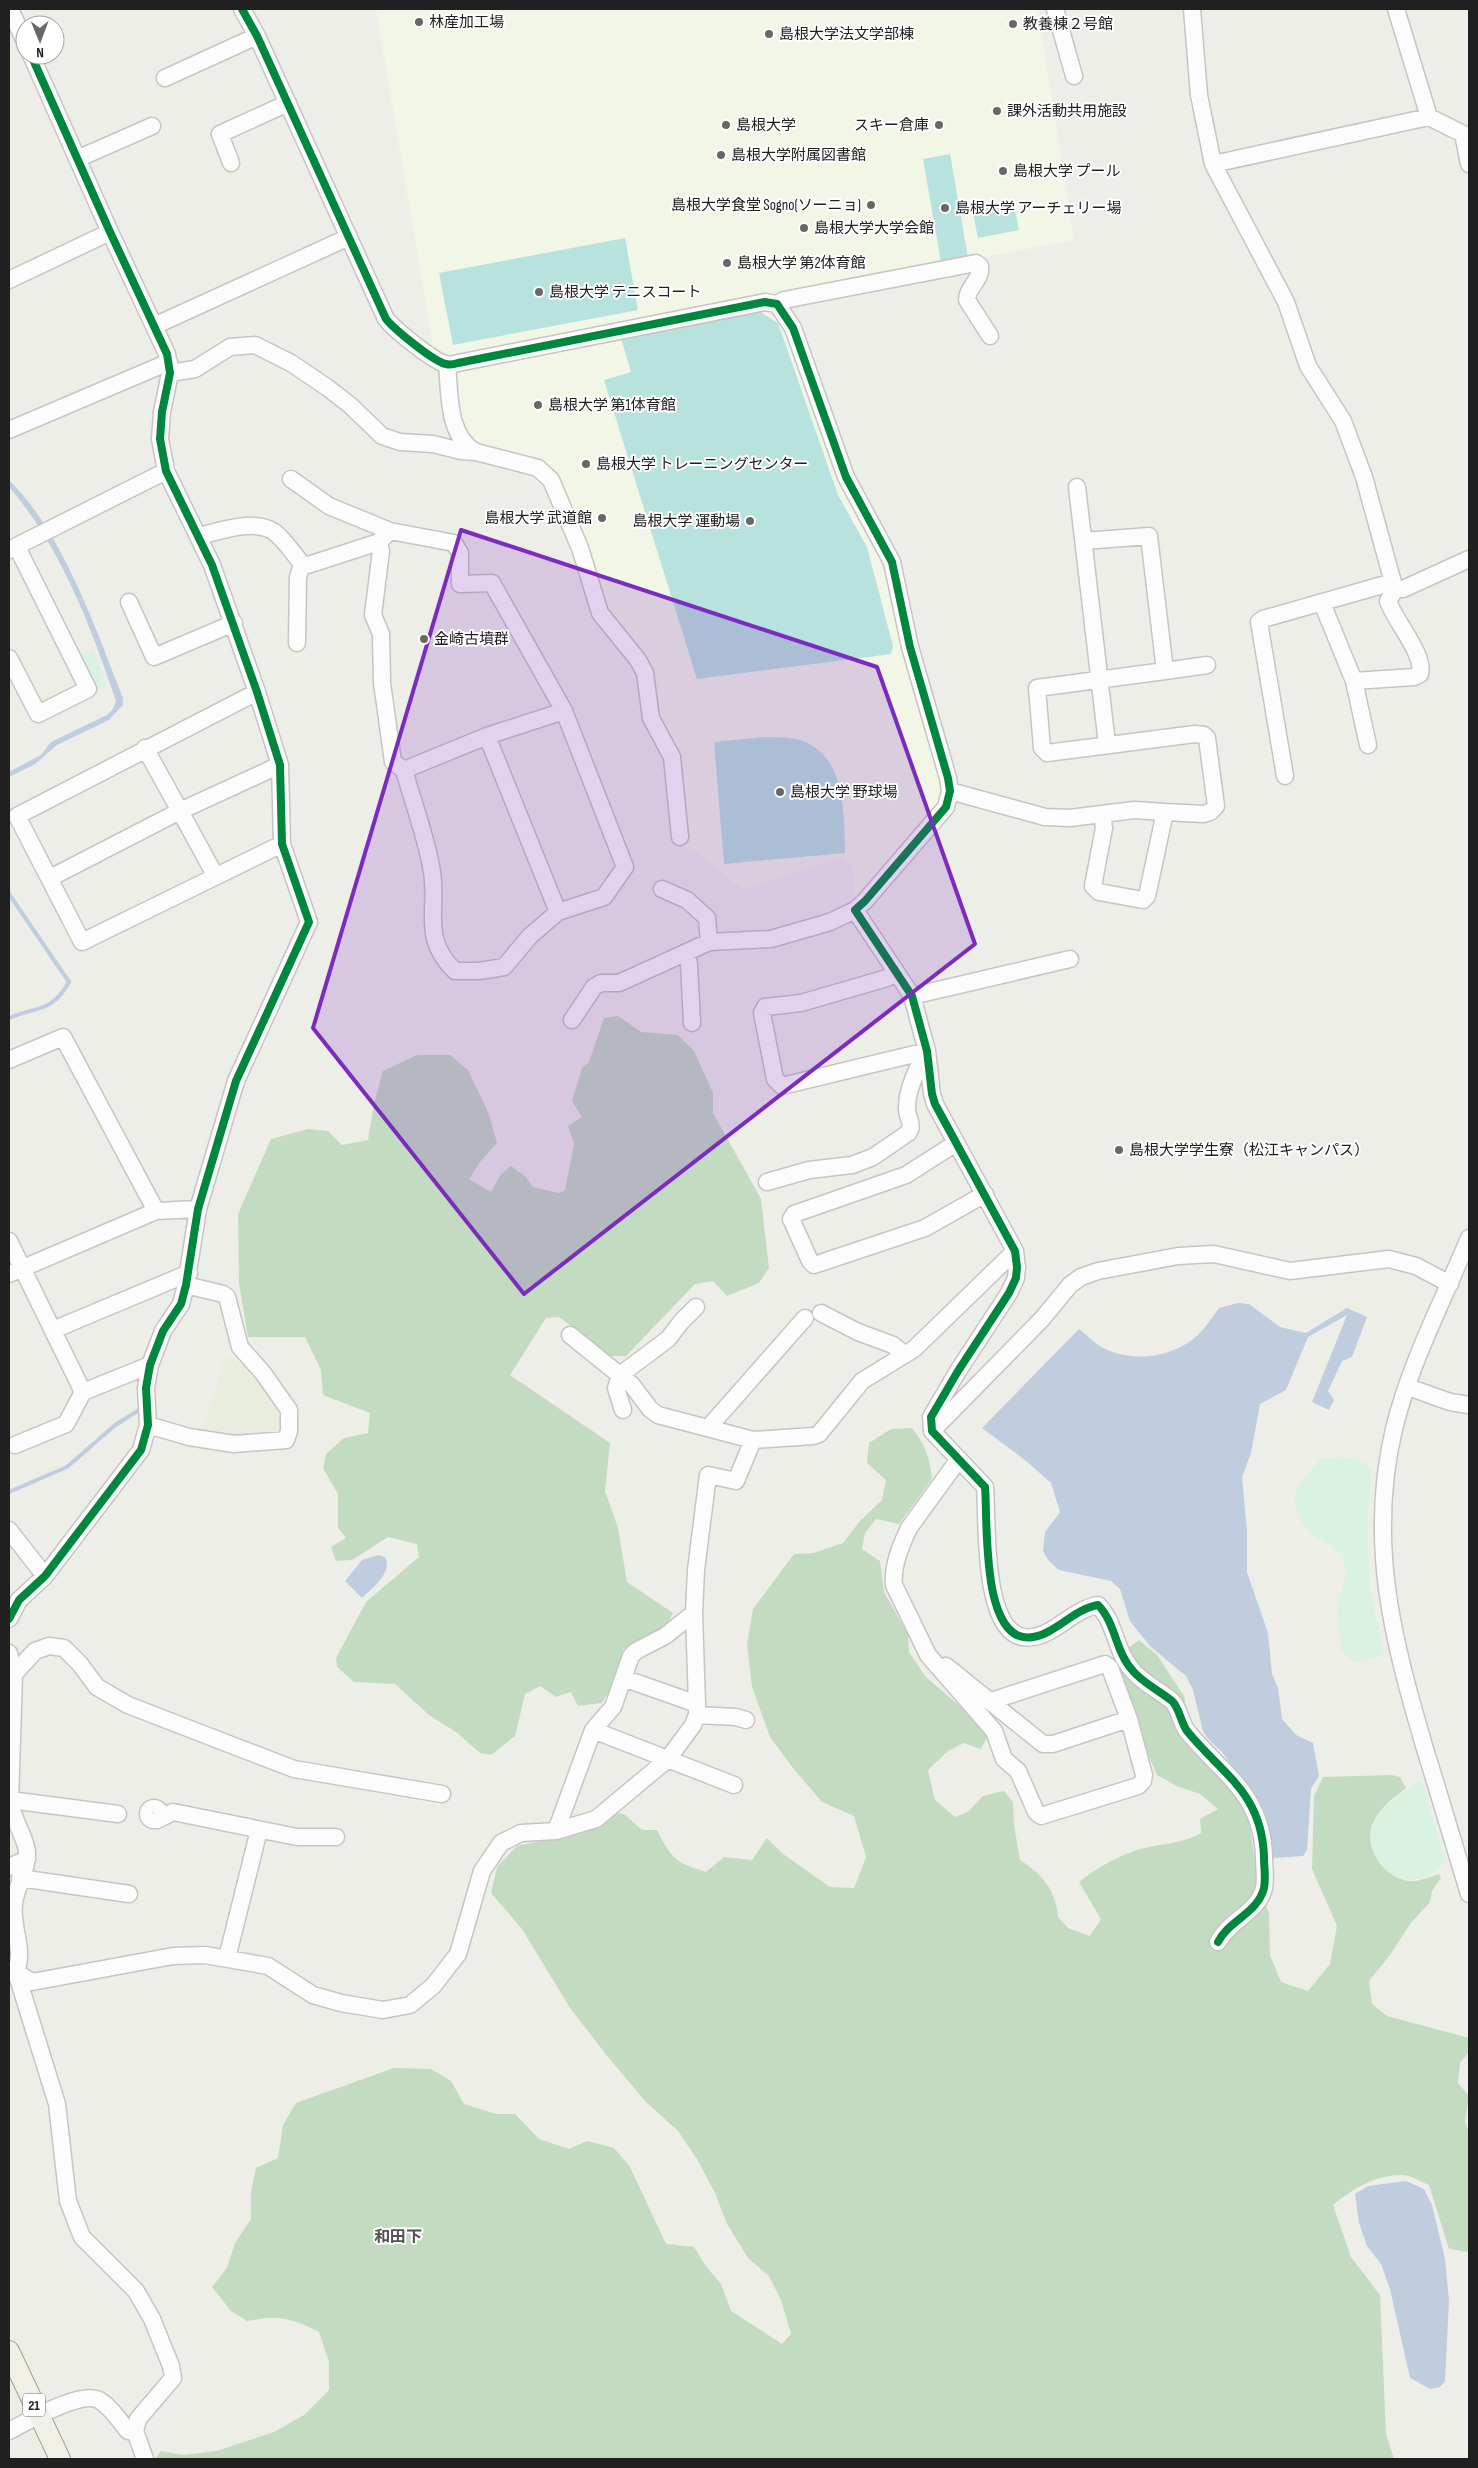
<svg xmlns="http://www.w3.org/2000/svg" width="1478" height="2468" font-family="'Sofia Sans Condensed','Noto Sans JP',sans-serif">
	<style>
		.education { fill: #f1f6e6 }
		.farmland { fill: #e8eddd }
		.forest { fill: #c3dbc1 }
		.park { fill: #d9f2e1 }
		.pitch { fill: #b8e2dd }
		.water { fill: #bfcdde }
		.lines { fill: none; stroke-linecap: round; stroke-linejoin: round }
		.stream { stroke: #bfcdde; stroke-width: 4 }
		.minor-casing { stroke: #c5c5c3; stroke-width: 19 }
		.major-casing { stroke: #a2a287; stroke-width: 22 }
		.minor { stroke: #fcfcfc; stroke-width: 16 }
		.major { stroke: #f1f0e6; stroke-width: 20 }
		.cycleway-casing { stroke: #fff; stroke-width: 11 }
		.cycleway { stroke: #00873e; stroke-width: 8 }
		.marked { fill: #7b2cbf; fill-opacity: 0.2; stroke: #7b2cbf; stroke-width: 4; stroke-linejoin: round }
		.poi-dot { fill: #686866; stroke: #fff; stroke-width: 2 }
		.labels { text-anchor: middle; stroke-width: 4; stroke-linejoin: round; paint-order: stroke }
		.shield { fill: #fff; stroke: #636363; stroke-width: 1 }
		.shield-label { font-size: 14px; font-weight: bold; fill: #202020 }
		.poi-label { font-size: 15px; fill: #202020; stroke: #fff; text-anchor: start }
		.neighbourhood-label { font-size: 16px; font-weight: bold; fill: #535353; stroke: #fff }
	</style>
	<rect width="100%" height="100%" fill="#eeeee9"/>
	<path class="education" d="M 376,9 L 1038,9 L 1074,240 L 452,357 L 433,347 Z
		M 763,310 L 778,319 L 784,327 L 840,485 L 879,556 L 942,783 L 938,804 L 860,896 L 852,898 L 855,878 L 851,865 L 840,858 L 743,890 L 695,850 L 679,845 L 656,712 L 609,618 L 554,473 L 478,446 L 467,435 L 459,409 L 454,372 Z"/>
	<path class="farmland" d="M 225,1355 L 249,1367 L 284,1410 L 282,1437 L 202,1436 Z"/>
	<path class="forest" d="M 618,1016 L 641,1032 L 678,1035 L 694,1051 L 713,1093 L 713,1113 L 761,1199 L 769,1268 L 759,1283 L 727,1296 L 713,1281 L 695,1284 L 626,1356 L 611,1356 L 559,1317 L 546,1318 L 510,1375 L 610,1443 L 605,1491 L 618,1528 L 627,1582 L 673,1613 L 662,1635 L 623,1649 L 622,1669 L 602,1703 L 578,1706 L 571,1692 L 556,1697 L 540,1686 L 525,1694 L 515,1736 L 491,1755 L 480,1753 L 456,1732 L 429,1715 L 395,1684 L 354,1682 L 337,1667 L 336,1658 L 366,1602 L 419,1557 L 417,1544 L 388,1537 L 352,1560 L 336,1561 L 331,1547 L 346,1538 L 338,1528 L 338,1494 L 323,1468 L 326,1454 L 344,1438 L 368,1433 L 370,1413 L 323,1395 L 321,1370 L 305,1337 L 248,1337 L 239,1283 L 238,1214 L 271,1139 L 308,1129 L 328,1131 L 342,1145 L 368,1140 L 374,1103 L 383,1071 L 417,1055 L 450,1055 L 468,1070 L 488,1112 L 497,1143 L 480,1162 L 469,1179 L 491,1192 L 501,1174 L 511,1166 L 525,1176 L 533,1187 L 559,1193 L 565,1190 L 574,1144 L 568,1126 L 582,1117 L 572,1101 L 582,1068 L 589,1062 L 604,1018 Z
		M 912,1428 C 925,1444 930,1458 932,1479 L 899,1524 L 876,1519 L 865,1533 L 862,1549 L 880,1561 L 884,1592 L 908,1634 L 909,1652 L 925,1676 L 981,1725 L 987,1737 L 981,1749 L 964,1743 L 948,1751 L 928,1770 L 935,1800 L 955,1817 L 968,1812 L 983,1796 L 1004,1791 L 1013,1802 L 1014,1825 L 1020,1860 C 1042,1874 1056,1890 1058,1917 L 1068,1928 L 1090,1936 L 1101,1919 L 1079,1882 C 1098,1867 1120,1854 1145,1848 C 1166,1843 1182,1844 1201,1833 L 1200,1819 L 1218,1809 L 1200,1794 L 1177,1786 L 1157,1775 L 1134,1721 L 1115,1658 L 1139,1640 L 1157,1655 L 1184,1696 L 1193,1746 L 1228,1781 L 1248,1813 L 1257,1876 L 1269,1914 L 1270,1955 L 1281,1982 L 1308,1991 L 1330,1964 L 1337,1926 L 1312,1869 L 1314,1796 L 1323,1777 L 1392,1775 L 1400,1777 L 1406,1788 C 1394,1797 1380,1808 1374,1821 C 1361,1845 1383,1878 1409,1881 C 1418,1882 1430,1877 1439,1874 L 1441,1878 L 1432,1891 L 1430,1902 L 1410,1924 L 1390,1955 L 1369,1981 L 1372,2004 L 1387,2016 L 1469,2038 L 1469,2052 L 1460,2063 L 1458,2083 L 1469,2096 L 1465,2122 L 1469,2133 L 1469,2252 L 1449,2249 L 1429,2185 C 1421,2182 1411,2175 1403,2175 C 1375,2175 1354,2188 1333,2205 L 1351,2257 L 1380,2295 L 1386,2434 L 1394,2459 L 155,2459 L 161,2451 L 184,2455 L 216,2451 L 274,2432 L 304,2415 L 329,2390 L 329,2362 L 319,2332 C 291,2318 279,2315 247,2321 L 231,2311 L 212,2287 L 227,2268 L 235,2243 L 251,2219 L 251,2192 L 256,2168 L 278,2158 L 283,2125 L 296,2103 L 394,2068 L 431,2069 L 451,2081 L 464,2104 L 496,2114 L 515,2114 L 539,2139 L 569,2149 L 587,2141 L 614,2148 L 630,2167 L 666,2244 L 694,2247 L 705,2265 L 721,2284 L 731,2311 L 782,2344 L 791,2334 L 781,2300 L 769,2276 L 748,2258 L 727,2224 L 715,2193 L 697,2159 L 678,2131 L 645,2101 L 608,2057 L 570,2008 L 522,1929 L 491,1893 L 497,1867 L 517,1846 L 589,1831 L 613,1813 L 624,1814 L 642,1830 L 657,1830 C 671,1858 676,1863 706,1872 L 724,1857 L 752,1860 L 767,1838 L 783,1854 L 830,1887 L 854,1888 L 866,1857 L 854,1816 L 822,1802 L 793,1768 L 770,1737 L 752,1687 L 747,1644 L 753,1609 L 794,1554 L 814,1553 L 843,1543 L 860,1521 L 882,1500 L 886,1480 L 867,1463 L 869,1443 L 891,1429 Z"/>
	<path class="park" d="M 93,650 L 107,686 L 97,692 L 79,656 Z
		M 1343,1457 L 1360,1461 L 1372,1468 L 1367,1518 L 1370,1588 L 1384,1656 L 1353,1662 L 1341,1651 C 1342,1635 1335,1617 1338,1601 C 1340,1588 1349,1580 1345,1565 C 1338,1541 1325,1547 1310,1533 C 1300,1524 1290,1500 1297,1488 C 1303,1477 1314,1468 1321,1458 Z
		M 1421,1780 L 1445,1862 C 1437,1871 1425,1880 1412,1880 C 1384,1881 1362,1845 1375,1821 C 1385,1803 1404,1791 1421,1780 Z"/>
	<path class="pitch" d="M 950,154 L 968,257 L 941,262 L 923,159 Z
		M 1013,200 L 1019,230 L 978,238 L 972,208 Z
		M 625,238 L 638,310 L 453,345 L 439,273 Z
		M 760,312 L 778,323 L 838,495 L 867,547 L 893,646 L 891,654 L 697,679 L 604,380 L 631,372 L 621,338 Z
		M 764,737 C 772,737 782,737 791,738 C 846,747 844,810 845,853 L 724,864 L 714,742 Z"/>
	<path class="water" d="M 9,480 C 63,533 95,627 123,698 L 123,705 L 109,720 L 57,745 L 35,764 L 9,777 L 9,772 L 41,755 L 51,742 L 107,715 L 113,709 L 116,701 C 91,627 61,547 9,487 Z
		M 1238,1303 L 1249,1304 L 1280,1327 L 1306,1333 L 1347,1308 L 1367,1317 L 1352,1357 L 1342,1361 L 1328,1391 L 1334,1400 L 1329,1410 L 1312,1402 L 1347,1315 L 1308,1337 L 1286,1390 L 1260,1404 L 1251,1453 L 1242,1477 L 1247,1531 L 1247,1572 L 1268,1633 L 1272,1674 L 1278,1688 L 1282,1719 L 1296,1735 L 1313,1743 L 1319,1776 L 1311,1789 L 1307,1850 L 1303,1856 L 1273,1858 L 1244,1783 L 1222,1752 L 1209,1740 L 1203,1731 L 1193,1690 L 1186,1676 L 1150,1646 L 1130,1621 L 1120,1589 L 1111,1581 L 1059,1570 L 1048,1560 L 1043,1551 L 1045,1532 L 1060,1512 L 1051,1483 L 1025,1460 L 982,1428 L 1079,1329 C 1087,1335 1095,1344 1103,1348 C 1133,1363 1173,1358 1198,1335 C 1206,1327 1212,1317 1219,1308 Z
		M 379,1555 L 385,1557 C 393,1573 373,1587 362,1598 L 345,1581 L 362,1560 Z
		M 1406,2181 L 1424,2189 L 1432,2205 L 1445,2259 L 1449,2300 L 1445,2381 L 1440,2387 L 1430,2389 L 1410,2378 L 1390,2289 L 1381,2264 L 1367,2246 L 1359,2223 L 1355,2194 L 1368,2186 Z"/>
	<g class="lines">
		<path class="stream" d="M 9,894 L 69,982 C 52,1013 37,1006 9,1018
			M 9,1492 L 67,1467 L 114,1426 L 142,1408"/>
		<g class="minor-casing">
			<path id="minor" d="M 10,9 L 25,42
				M 242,9 L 257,36 L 386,319 C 394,329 434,362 446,364 C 450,365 455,364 458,363 L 765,302 L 777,304 L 793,328 L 846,477 L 892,562 L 910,647 L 948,778 L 950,791 L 946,807 L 865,901 L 855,910 L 912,996 L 927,1051 L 932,1094 L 935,1104 L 1015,1251 L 1017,1267 L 1016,1278 L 1009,1293 L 958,1371 L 931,1417 L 932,1431 L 985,1487 C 988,1519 980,1646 1033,1637 C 1055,1634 1074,1609 1098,1605 C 1116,1623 1115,1652 1133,1671 C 1144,1684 1159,1690 1172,1701 C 1179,1707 1181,1723 1187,1731 C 1223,1775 1262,1793 1264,1857 C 1264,1867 1266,1879 1264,1888 C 1258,1913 1229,1920 1218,1942
				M 1055,9 L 1074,76
				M 1192,9 L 1199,95 L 1213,164 L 1286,302 L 1308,366 L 1343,421 L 1364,477 L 1394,586 L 1396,588 L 1403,589 L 1469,559
				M 1396,9 L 1429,117
				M 165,78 L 257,36
				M 77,159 L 152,126
				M 231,163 L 220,134 L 288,103
				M 1213,164 L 1429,117 L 1463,134 L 1469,164
				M 9,280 L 110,232
				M 777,304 L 784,300 L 976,263 L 980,266 C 982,280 967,287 967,300 L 990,336
				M 154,326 L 349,237
				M 447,365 C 450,394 447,436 476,452 L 538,468 L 551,480 L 580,548 L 600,613 L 638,660 L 645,673 L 651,718 L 672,757 L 680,837
				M 170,373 L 195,369 L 230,347 L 255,345 L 291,363 L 328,388 L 351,406 L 382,436 L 400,442 L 433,444 L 461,451 L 476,452
				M 9,430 L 169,362
				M 291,479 L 329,506 L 390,531
				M 1077,487 L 1107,744
				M 199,536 C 220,531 253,519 273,531 C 284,539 293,553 302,564 L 308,565 L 379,542 L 390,531 L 454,543 L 460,553 L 460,584 L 492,583 L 564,711 L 625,867 L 604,897 L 558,912 L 530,936 L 504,967 L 479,971 L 455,971 C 419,937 440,907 431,866 C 425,834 413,802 404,770 L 393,762 L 382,683 L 381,634 L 373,615 L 381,551 L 379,542
				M 1084,541 L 1149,536 L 1165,671 L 1207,665
				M 9,550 L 166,471
				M 129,602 L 154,657 L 234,623
				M 1322,603 L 1354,681 L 1368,745
				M 297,643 L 298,577 L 302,564
				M 9,658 L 38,714 L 88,689 L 17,547
				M 1354,681 L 1414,677 L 1420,674 C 1425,654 1394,620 1388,601 L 1396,588
				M 257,692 L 17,816 L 82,942 L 282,844
				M 487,736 L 558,912
				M 145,748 L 180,811 L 280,765
				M 404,770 L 487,736 L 564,711
				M 1285,776 L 1259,622 L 1263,619 L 1393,582
				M 950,791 L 1045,817 L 1070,818 L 1134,810 L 1165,812
				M 1102,814 L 1104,828 L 1093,886 L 1099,892 L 1143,900 L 1147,896 L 1165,812 L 1204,814 L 1210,812 L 1216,806 L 1207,738 L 1204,735 L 1195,734 L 1047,753 L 1042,748 L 1037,688 L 1165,671
				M 50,878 L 180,811 L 215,875
				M 662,889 L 687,900 L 707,918 L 709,942
				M 686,954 L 689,964 L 692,1023
				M 896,973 L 887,978 L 801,1003 L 765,1007 L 762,1013 L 775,1079 L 782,1086 L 927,1051
				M 912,996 L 1070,959
				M 572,1020 L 594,987 L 601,983 L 619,983 L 709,942 L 771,939 L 830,922 L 855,910
				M 9,1060 L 63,1037 L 156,1211
				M 956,1143 L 906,1175 L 794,1214 L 791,1219 L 810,1261 L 814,1265 L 925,1228 L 985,1194
				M 767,1182 L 809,1170 L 852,1165 L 873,1157 L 908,1133 C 915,1124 906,1117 907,1107 C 907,1088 918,1067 927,1051
				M 1469,1238 C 1443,1301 1410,1363 1394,1429 C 1367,1543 1393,1640 1425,1749 C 1440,1797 1454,1845 1469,1894
				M 9,1241 L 83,1392 L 66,1424 L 15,1445
				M 9,1274 L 156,1211 L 198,1209
				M 821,1313 L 858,1332 L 893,1345 L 905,1355
				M 53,1330 L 189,1273
				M 570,1335 L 632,1385 L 650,1409 L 658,1415 L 753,1440 L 813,1436 L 819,1434 L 862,1381 L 914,1349 L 1015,1251
				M 1408,1387 L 1450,1402 L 1469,1405
				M 83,1392 L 150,1365
				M 623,1410 L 616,1388 L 620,1375 L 668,1339 L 681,1322 L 696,1307
				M 148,1425 L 189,1437 L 234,1444 L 286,1440 L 289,1431 L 289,1410 L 263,1373 L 240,1347 L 227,1297 L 223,1294 L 186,1285
				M 708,1428 L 805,1318
				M 932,1431 L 1042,1319 L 1070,1285 L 1081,1277 L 1098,1271 L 1178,1256 L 1214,1254 L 1290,1271 L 1389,1259 L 1416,1266 L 1450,1284
				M 959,1459 L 909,1528 C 901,1545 892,1566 894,1585 L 928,1655 L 994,1731 L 1004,1759 L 1018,1771 L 1036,1812 L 1041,1816 L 1138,1786 L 1143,1781 L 1144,1775 L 1129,1719 L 1110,1668 L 1105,1664 L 991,1701
				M 9,1530 L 45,1576
				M 9,1619 L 19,1600 L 45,1576 L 141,1450 L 148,1425 L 146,1388 L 150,1365 L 163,1331 L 181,1304 L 186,1285 L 198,1209 L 236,1081 L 309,922 L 282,844 L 280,765 L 257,692 L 212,565 L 166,471 L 160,439 L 162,412 L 170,373 L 167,354 L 110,232 L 31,55
				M 9,1653 L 14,1674 L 10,1802 C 13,1820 26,1838 27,1852 C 28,1869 16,1886 14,1904 C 11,1927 25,1949 16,1972 L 57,2104 L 68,2201 L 82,2237 L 136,2291 L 152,2319 L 171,2366 L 173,2378 L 138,2419 L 135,2431 L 145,2459
				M 946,1666 L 1043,1744 L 1053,1744 L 1129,1719
				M 14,1674 L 35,1651 L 49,1646 L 64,1648 L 80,1664 L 97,1687 L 128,1705 L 247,1751 L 294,1769 L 442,1794
				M 623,1678 L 697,1704
				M 697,1715 L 736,1717 L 746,1720
				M 593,1730 L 734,1785
				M 9,1802 L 18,1801 L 118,1814
				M148 1814a6 6 0 1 1 12 0a6 6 0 1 1-12 0Z
				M 157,1820 L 173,1812 L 297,1837 L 336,1837
				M 556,1831 L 593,1730 L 613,1707 L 631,1656 L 636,1651 L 665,1636 L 694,1613
				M 9,1867 L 27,1859
				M 20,1878 L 129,1894
				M 227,1958 L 259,1830
				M 9,1970 L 16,1972 L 32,1982 L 173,1956 L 205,1955 L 268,1966 L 313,1995 L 341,2003 L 383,2010 L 410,2005 L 433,1986 L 458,1954 L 482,1871 L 501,1843 L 521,1833 L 556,1831 L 596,1819 L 668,1759 L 693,1725 L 697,1715 L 697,1704 L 694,1613 L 696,1570 L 708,1475 L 736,1481 L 753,1440
				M 9,2431 C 27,2422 80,2390 99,2400 C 111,2407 119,2420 128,2431 L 135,2431"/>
		</g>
		<g class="major-casing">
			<path id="major" d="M 9,2351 L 60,2459"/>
		</g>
		<use href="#minor" class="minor"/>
		<use href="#major" class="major"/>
		<g class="cycleway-casing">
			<path id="cycleway" d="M 242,9 L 257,36 L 386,319 C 394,329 434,362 446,364 C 450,365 455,364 458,363 L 765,302 L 777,304 L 793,328 L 846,477 L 892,562 L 910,647 L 948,778 L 950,791 L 946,807 L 865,901 L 855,910 L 912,996 L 927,1051 L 932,1094 L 935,1104 L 1015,1251 L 1017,1267 L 1016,1278 L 1009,1293 L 958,1371 L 931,1417 L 932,1431 L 985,1487 C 988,1519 980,1646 1033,1637 C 1055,1634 1074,1609 1098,1605 C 1116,1623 1115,1652 1133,1671 C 1144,1684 1159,1690 1172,1701 C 1179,1707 1181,1723 1187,1731 C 1223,1775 1262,1793 1264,1857 C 1264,1867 1266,1879 1264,1888 C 1258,1913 1229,1920 1218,1942
				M 9,1619 L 19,1600 L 45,1576 L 141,1450 L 148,1425 L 146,1388 L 150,1365 L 163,1331 L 181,1304 L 186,1285 L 198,1209 L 236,1081 L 309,922 L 282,844 L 280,765 L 257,692 L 212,565 L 166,471 L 160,439 L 162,412 L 170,373 L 167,354 L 110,232 L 31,55"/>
		</g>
		<use href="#cycleway" class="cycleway"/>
	</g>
	<path class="marked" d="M 461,530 L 877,667 L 975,944 L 524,1294 L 313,1028 Z"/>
	<g class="poi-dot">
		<circle cx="419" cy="22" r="5"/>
		<circle cx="1013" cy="24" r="5"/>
		<circle cx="769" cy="34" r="5"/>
		<circle cx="997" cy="111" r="5"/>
		<circle cx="726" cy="125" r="5"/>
		<circle cx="939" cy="125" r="5"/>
		<circle cx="721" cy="155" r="5"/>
		<circle cx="1003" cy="171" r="5"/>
		<circle cx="871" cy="205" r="5"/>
		<circle cx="945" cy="208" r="5"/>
		<circle cx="804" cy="228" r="5"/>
		<circle cx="727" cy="263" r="5"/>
		<circle cx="539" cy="292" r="5"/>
		<circle cx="538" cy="405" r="5"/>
		<circle cx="586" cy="464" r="5"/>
		<circle cx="602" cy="518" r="5"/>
		<circle cx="750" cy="521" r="5"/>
		<circle cx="424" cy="639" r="5"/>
		<circle cx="780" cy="792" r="5"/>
		<circle cx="1119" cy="1150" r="5"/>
	</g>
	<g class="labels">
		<rect class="shield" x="23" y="2393.5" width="22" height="23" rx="4"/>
		<g class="shield-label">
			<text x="34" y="2410">21</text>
		</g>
		<g class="poi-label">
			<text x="429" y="27">林産加工場</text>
			<text x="1023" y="29">教養棟２号館</text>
			<text x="779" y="39">島根大学法文学部棟</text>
			<text x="1007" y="116">課外活動共用施設</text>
			<text x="736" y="130">島根大学</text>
			<text x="929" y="130" text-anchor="end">スキー倉庫</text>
			<text x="731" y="160">島根大学附属図書館</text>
			<text x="1013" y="176">島根大学 プール</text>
			<text x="861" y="210" text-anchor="end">島根大学食堂 Sogno(ソーニョ)</text>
			<text x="955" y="213">島根大学 アーチェリー場</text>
			<text x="814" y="233">島根大学大学会館</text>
			<text x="737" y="268">島根大学 第2体育館</text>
			<text x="549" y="297">島根大学 テニスコート</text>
			<text x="548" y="410">島根大学 第1体育館</text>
			<text x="596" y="469">島根大学 トレーニングセンター</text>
			<text x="592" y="523" text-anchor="end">島根大学 武道館</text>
			<text x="740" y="526" text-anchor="end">島根大学 運動場</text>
			<text x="434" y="644">金崎古墳群</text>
			<text x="790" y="797">島根大学 野球場</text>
			<text x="1129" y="1155">島根大学学生寮（松江キャンパス）</text>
		</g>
		<g class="neighbourhood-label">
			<text x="398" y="2242">和田下</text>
		</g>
	</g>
	<rect width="1478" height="2468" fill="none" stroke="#202020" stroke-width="20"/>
	<g transform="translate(40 40) rotate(179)"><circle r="24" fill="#ffffff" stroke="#a6a6a6"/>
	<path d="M0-4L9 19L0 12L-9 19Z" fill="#686866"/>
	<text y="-8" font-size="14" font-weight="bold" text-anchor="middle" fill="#202020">N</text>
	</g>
</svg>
